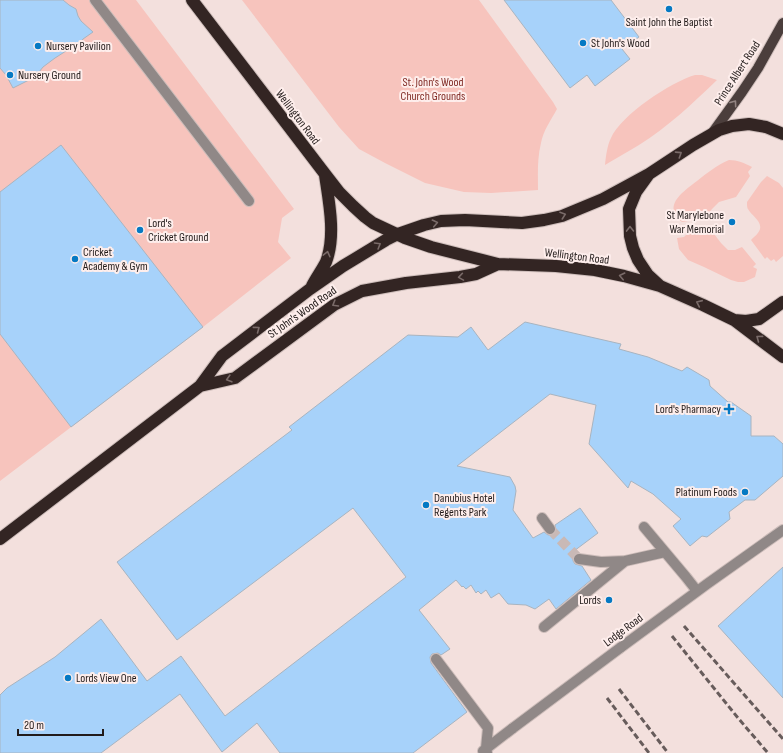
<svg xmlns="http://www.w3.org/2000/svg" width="783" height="753" font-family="'Sofia Sans Condensed',sans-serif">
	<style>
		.green { fill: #f7c4bd }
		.building { fill: #a7d2fa; stroke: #a8b4c0 }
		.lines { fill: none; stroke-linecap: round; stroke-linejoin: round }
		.minor-tunnel { stroke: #c9b9b6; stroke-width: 10; stroke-dasharray: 10 5; stroke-linecap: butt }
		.minor-casing { stroke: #cdbdba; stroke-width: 12 }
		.major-casing { stroke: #cdbdba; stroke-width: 12 }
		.highway-casing { stroke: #cdbdba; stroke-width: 14 }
		.minor { stroke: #908887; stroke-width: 10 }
		.major { stroke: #4b3e3c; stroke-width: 10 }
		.highway { stroke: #332523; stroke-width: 12 }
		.rail { stroke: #675c5b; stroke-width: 3; stroke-dasharray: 6 3; stroke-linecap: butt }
		.minor-bridge-casing { stroke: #cdbdba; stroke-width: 12; stroke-linecap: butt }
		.minor-bridge { stroke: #908887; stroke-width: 10 }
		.oneway { stroke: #938482 }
		.oneway2 { stroke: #7a6b69 }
		.poi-dot { fill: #0579c3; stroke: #feeeec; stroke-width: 1.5 }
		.labels { text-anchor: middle; stroke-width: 4; stroke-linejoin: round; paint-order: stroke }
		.poi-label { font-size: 12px; fill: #221b1a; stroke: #feeeec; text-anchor: start }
		.street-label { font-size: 12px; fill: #221b1a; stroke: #feeeec }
		.park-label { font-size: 12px; fill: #812b25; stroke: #feeeec }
	</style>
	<rect width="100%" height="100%" fill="#f3e0dd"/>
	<path class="green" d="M 0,0 L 136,0 L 294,209 L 282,218 L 278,242 L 291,258 L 203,327 L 0,481 Z
		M 242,0 L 479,0 L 553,102 L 557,109 C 551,120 543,131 541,143 C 537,159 538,175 538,190 L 491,193 L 464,192 L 425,183 L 385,163 L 359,149 L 339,127 Z
		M 695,75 L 702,75 L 717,80 C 693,103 668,127 639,145 C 628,152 616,158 605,165 C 606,156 607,146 611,138 C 621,115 671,82 695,75 Z
		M 729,160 C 738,160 744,163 752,167 L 748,172 L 750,176 L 736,197 L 719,202 L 712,209 L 708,214 L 707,218 L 682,222 C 661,206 684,191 697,181 C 707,173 717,165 729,160 Z
		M 767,176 L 779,183 L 783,188 L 783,256 L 776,262 L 774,259 L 771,261 L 767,257 L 765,259 L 751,240 C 754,237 759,233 760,229 C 762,221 751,215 748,209 C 747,208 747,204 747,202 L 761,182 Z
		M 709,230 L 711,230 L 721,243 L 728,250 L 735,250 L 742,247 L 756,264 L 753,267 L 757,269 L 755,277 L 744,282 L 738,282 L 731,280 L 704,267 L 688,260 L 679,249 L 677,238 L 684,237 L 687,234 Z"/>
	<path class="building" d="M 0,0 L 63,0 L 69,5 L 76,9 L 78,16 L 81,21 L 93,32 L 83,39 L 74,50 L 66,51 L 55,58 L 43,67 L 35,77 L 13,88 L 6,75 L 0,68 Z
		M 504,0 L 611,0 L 639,37 L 622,49 L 630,59 L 595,86 L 587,75 L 570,88 Z
		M 61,145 L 203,327 L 71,427 L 0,334 L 0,192 Z
		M 525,322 L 621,344 L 619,349 L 648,357 L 682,371 L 687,367 L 709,380 L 710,386 L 728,402 L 731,402 L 751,416 L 751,436 L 774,436 L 783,444 L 783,476 L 755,500 L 745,500 L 729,512 L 730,519 L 707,537 L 702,536 L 690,546 L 673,526 L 681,519 L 653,494 L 631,481 L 628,488 L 589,444 L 596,405 L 550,394 L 457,466 L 510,477 L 515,486 L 516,491 L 513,510 L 533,538 L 544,532 L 548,535 L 553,534 L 556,531 L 555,525 L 580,508 L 598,533 L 574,551 L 575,554 L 573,558 L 573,561 L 575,564 L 582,566 L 591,580 L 556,609 L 549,599 L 535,609 L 526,605 L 508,604 L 499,593 L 491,598 L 486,590 L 481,594 L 478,591 L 476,593 L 471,585 L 466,589 L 463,586 L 462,587 L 456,580 L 419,610 L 450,649 L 441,655 L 438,653 L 432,654 L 430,657 L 431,663 L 467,712 L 413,753 L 280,753 L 257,723 L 222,752 L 180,694 L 101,753 L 0,753 L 0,695 L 7,688 L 55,657 L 101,619 L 147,681 L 181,656 L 225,716 L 406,577 L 353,508 L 177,640 L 117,562 L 292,430 L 289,427 L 408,335 L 458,337 L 471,327 L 488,350 Z
		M 783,567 L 783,698 L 718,626 Z"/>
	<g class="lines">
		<path class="minor-tunnel" d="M 550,529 L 579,559"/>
		<g class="minor-casing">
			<path id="minor" d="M 95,0 L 249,201
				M 542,518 L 550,529
				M 644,527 L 665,552
				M 579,559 L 601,562 L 625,561 L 665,552 L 686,577 L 697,591
				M 544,627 L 625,561
				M 620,648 L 707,584 L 783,530
				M 436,659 L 488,728 L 486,748 L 487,753
				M 483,751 L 513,728"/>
		</g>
		<g class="major-casing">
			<path id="major" d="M 711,135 L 742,92 L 758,68 L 783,23"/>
		</g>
		<g class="highway-casing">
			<path id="highway" d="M 192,0 L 325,174 L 339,192 L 353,206 L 365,217 L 373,223 L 405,238 L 431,247 L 498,264 L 556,266 L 595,270 L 624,276 L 660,286
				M 783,134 L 766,127 L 749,124 L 732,126 L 719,130 L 693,145 L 649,174 L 636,192 L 629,209 L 630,236 L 633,248 L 638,260 L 648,275 L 660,286 L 703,305 L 734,320 L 746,321 L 759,319 L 783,302
				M 312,286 C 316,278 322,270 326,262 C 336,236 329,202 325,175
				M 734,320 L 783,357
				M 200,386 L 235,378 L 334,305 L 362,291 L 406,283 L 460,277 L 476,274 L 498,264
				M 0,539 L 200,386 L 222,356 L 310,289 L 343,266 L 386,240 L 398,234 L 424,225 L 441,221 L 465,220 L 522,223 L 544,220 L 562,216 L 603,199 L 649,174"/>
		</g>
		<use href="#minor" class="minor"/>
		<use href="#major" class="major"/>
		<use href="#highway" class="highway"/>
		<path class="rail" d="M 684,626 L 783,739
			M 672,636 L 738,718 L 768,753
			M 619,689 L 668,753
			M 607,698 L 649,753"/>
		<g class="minor-bridge-casing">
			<path id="minor-bridge" d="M 513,728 L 620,648"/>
		</g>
		<use href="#minor-bridge" class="minor-bridge"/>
	</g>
	<defs><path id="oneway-chevron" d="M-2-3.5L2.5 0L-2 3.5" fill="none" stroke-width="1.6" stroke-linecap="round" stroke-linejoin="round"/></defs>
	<use class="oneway" href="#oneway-chevron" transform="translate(734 103) rotate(-54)"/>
	<g class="oneway2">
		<use href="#oneway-chevron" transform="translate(679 154) rotate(-33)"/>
		<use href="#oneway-chevron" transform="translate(563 215) rotate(-19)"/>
		<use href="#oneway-chevron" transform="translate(435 223) rotate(-12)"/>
		<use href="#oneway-chevron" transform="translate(630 229) rotate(-91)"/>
		<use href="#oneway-chevron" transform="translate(378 245) rotate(-31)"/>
		<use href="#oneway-chevron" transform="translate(327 254) rotate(-76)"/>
		<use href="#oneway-chevron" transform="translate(622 276) rotate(-167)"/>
		<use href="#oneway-chevron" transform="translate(461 277) rotate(171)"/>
		<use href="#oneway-chevron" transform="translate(699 303) rotate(-156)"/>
		<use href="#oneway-chevron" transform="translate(335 304) rotate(149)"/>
		<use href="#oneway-chevron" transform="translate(257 329) rotate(-37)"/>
		<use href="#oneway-chevron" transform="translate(759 338) rotate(-143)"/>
		<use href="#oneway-chevron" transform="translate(229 379) rotate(164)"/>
	</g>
	<g class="poi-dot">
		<circle cx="669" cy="9" r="4"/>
		<circle cx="583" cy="43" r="4"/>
		<circle cx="38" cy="46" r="4"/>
		<circle cx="10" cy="75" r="4"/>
		<circle cx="732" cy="222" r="4"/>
		<circle cx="140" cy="230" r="4"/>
		<circle cx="75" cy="259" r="4"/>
		<path d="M727 403h4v4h4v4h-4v4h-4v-4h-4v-4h4z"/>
		<circle cx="745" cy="492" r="4"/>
		<circle cx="426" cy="505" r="4"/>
		<circle cx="609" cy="600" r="4"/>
		<circle cx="68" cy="678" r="4"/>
	</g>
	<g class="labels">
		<g class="poi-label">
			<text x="669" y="26" text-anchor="middle">Saint John the Baptist</text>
			<text x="591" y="47">St John's Wood</text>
			<text x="46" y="50">Nursery Pavilion</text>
			<text x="18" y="79">Nursery Ground</text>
			<text x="724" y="219" text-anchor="end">St Marylebone<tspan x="724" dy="14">War Memorial</tspan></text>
			<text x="148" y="227">Lord's<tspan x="148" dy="14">Cricket Ground</tspan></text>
			<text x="83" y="256">Cricket<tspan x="83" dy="14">Academy &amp; Gym</tspan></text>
			<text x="721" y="413" text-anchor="end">Lord's Pharmacy</text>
			<text x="737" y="496" text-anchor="end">Platinum Foods</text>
			<text x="434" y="502">Danubius Hotel<tspan x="434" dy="14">Regents Park</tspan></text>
			<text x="601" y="604" text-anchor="end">Lords</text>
			<text x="76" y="682">Lords View One</text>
		</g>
		<g class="street-label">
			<text transform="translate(737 73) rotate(-57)" y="4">Prince Albert Road</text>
			<text transform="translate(298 117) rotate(53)" y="4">Wellington Road</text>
			<text transform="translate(577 256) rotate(7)" y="4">Wellington Road</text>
			<text transform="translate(302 312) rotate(-35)" y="4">St John's Wood Road</text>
			<text transform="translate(623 630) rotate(-37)" y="4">Lodge Road</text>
		</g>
		<g class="park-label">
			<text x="433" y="86">St. John's Wood<tspan x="433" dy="14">Church Grounds</tspan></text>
		</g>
	</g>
	<path d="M18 729v6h85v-6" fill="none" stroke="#221b1a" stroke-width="2"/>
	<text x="24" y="729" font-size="12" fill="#221b1a" stroke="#feeeec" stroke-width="3" paint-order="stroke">20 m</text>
</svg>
